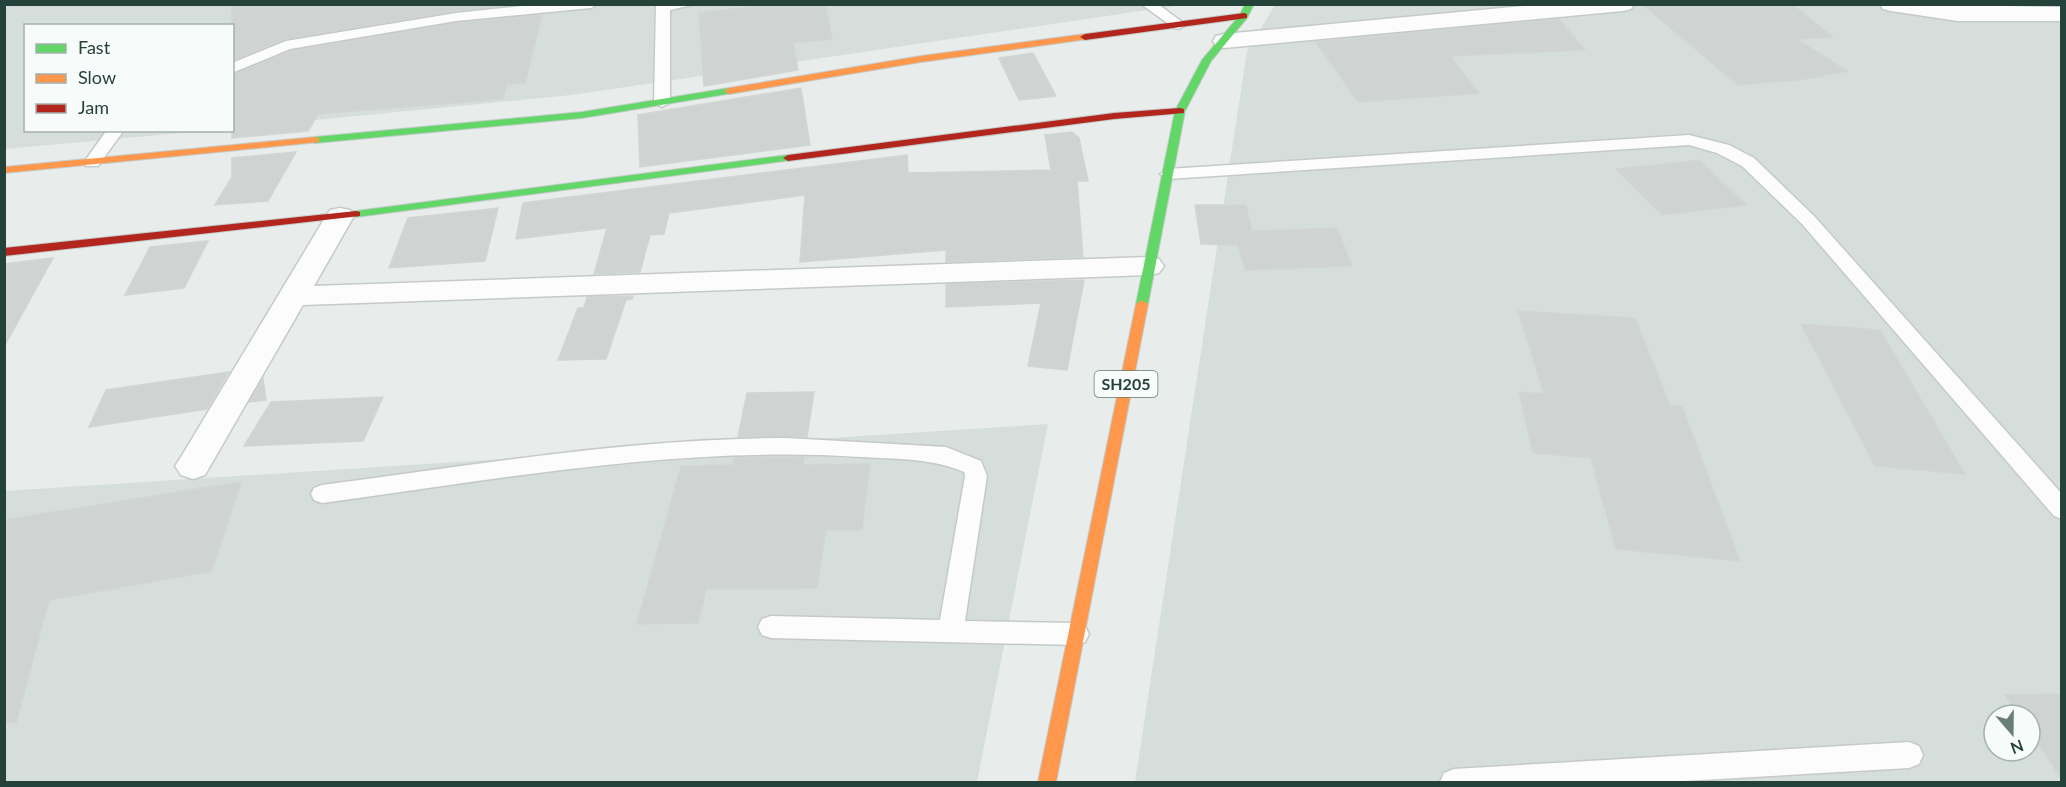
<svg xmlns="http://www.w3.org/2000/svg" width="2066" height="787" font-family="Lato,sans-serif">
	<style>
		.built { fill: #d6dedb; fill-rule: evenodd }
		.building { fill: #cfd4d2; stroke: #d1d6d4; stroke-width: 1.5 }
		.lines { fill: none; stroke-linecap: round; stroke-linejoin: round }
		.lane-casing { stroke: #c5cac8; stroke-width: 3 }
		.street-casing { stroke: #c5cac8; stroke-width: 3 }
		.fast-casing { stroke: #c3cbc8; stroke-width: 2 }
		.slow-casing { stroke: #c3cbc8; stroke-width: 2 }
		.jam-casing { stroke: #c3cbc8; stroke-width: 2 }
		.lane { fill: #fcfcfc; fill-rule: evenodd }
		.street { fill: #fcfcfc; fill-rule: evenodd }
		.fast { fill: #63d668; fill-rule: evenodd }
		.slow { fill: #ff974d; fill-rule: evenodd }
		.jam { fill: #b3261e; fill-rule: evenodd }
		.labels { text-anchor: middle; stroke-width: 4.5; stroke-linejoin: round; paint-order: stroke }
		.shield { fill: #f7fbf9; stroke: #637a73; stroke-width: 1.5 }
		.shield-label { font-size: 16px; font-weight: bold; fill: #24423a }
	</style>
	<rect width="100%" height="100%" fill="#e8edeb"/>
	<path class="built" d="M 5,5 L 1181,5 L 572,95 L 233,128 L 232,26 L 26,26 L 26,130 L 204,131 L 5,149 Z
		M 1275,5 L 2061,5 L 2061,782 L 1135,782 L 1247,51 ZM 1994,715 L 2030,715 L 2030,751 L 1994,751 Z
		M 1048,424 L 977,782 L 5,782 L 4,491 Z"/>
	<path class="building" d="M 232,4 L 516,4 L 456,11 L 286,39 L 232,60 Z
		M 773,4 L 825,4 L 832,39 L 793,43 L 798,70 L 704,86 L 699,13 Z
		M 1642,4 L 1792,4 L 1833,37 L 1797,39 L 1847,71 L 1800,80 L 1738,85 Z
		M 542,15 L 525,83 L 507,84 L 503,99 L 318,114 L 308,131 L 232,138 L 232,75 L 291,51 L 456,23 Z
		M 1559,19 L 1585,50 L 1450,56 L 1479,93 L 1358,102 L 1316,42 Z
		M 1033,53 L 1056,96 L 1019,100 L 999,58 Z
		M 801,88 L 810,145 L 640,167 L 638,115 Z
		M 1072,132 L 1079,138 L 1088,181 L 1077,181 L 1083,257 L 946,262 L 946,250 L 800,262 L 805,195 L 669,213 L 664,234 L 650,235 L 640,272 L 594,274 L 607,228 L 516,239 L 523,203 L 907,155 L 908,173 L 1051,170 L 1045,135 Z
		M 296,152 L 268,201 L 215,205 L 232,177 L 232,158 Z
		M 1699,160 L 1746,205 L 1662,215 L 1616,169 Z
		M 1195,205 L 1246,205 L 1252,231 L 1337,228 L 1352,266 L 1245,270 L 1238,245 L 1201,244 Z
		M 498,208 L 485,261 L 389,268 L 408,218 Z
		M 208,241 L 184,288 L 125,295 L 150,247 Z
		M 53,258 L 4,347 L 4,264 Z
		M 1084,280 L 1067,370 L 1028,366 L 1041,303 L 946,307 L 946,284 Z
		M 633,296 L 632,299 L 626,300 L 606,359 L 558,360 L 578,308 L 584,308 L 587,297 Z
		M 1518,311 L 1635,318 L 1670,405 L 1682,406 L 1740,561 L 1616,549 L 1591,458 L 1533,453 L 1519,392 L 1544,394 Z
		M 1801,324 L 1880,330 L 1965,474 L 1875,466 Z
		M 229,372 L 207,409 L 89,427 L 106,390 Z
		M 263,379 L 266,400 L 249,402 Z
		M 814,392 L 807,437 L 738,437 L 747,393 Z
		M 383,397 L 363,441 L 244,446 L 271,402 Z
		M 793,457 L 804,457 L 803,465 L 870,464 L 862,530 L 826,530 L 817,588 L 706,589 L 698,623 L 637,624 L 681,466 L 732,465 L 734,458 Z
		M 241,482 L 212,571 L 49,600 L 16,723 L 4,722 L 4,520 Z
		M 2061,694 L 2061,778 L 2030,732 L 2030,715 L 2018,715 L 2005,695 Z"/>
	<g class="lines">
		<g class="lane-casing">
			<path id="lane" d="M 542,4 L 598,4 L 591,8 L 456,21 L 290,49 L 232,73 L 232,63 L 286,41 L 456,13 Z
				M 656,4 L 696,4 L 670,10 L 670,102 L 662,107 L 654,102 Z
				M 1141,4 L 1158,4 L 1186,25 L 1179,29 L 1174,28 Z
				M 107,130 L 124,130 L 98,166 L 86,166 L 84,162 Z
				M 1689,135 L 1729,145 L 1754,158 L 1814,216 L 2062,494 L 2062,519 L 2054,516 L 1802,224 L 1742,166 L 1717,153 L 1689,145 L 1168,179 L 1160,174 L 1168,169 Z
				M 787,438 L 946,447 L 981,461 L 987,476 L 965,621 L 1076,623 L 1085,626 L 1089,634 L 1085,642 L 1076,645 L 771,638 L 762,635 L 758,627 L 762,619 L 771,616 L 940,620 L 965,476 L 964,472 C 932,458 896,459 861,457 C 681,445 500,479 322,503 L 314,500 L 311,494 L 314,488 L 322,485 C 476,465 631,438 787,438 Z
				M 1909,742 L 1919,746 L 1923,755 L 1919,764 L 1909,768 L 1666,782 L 1440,782 L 1444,773 L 1454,769 Z"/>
		</g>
		<g class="street-casing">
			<path id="street" d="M 1546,4 L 1634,4 L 1631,9 L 1623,11 L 1224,48 L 1216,46 L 1213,41 L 1216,36 L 1224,34 Z
				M 1880,4 L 2062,7 L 2062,21 L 1958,21 L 1891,11 L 1883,9 Z
				M 340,208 L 350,210 L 354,216 L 314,286 L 1149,257 L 1159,259 L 1164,266 L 1159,273 L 1149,275 L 303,305 L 205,475 L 193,479 L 181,475 L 175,466 L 181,457 L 326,216 L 330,210 Z"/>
		</g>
		<g class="fast-casing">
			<path id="fast" d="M 1245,4 L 1254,4 L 1247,18 L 1211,61 L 1185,111 L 1148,304 L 1146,307 L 1138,307 L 1136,304 L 1175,111 L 1202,60 L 1240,15 Z
				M 729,88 L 733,89 L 733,93 L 582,118 L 315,143 L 310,140 L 315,137 L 582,112 Z
				M 788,155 L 792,156 L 792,160 L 356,217 L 350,214 L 356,211 Z"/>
		</g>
		<g class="slow-casing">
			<path id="slow" d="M 1085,34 L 1088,35 L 1088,39 L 921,62 L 729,94 L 724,91 L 729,88 L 921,56 Z
				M 315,137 L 319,138 L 319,142 L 4,173 L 4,167 Z
				M 1142,300 L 1148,304 L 1056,782 L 1038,782 L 1136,304 Z"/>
		</g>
		<g class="jam-casing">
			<path id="jam" d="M 1244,13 L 1247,14 L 1247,18 L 1085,40 L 1080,37 L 1085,34 Z
				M 1180,108 L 1184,109 L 1184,113 L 1114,119 L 788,161 L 783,158 L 788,155 L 1114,113 Z
				M 356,211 L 360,212 L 360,216 L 4,256 L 4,248 Z"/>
		</g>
		<use href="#lane" class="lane"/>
		<use href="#street" class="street"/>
		<use href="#fast" class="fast"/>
		<use href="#slow" class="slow"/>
		<use href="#jam" class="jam"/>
	</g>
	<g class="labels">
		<rect class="shield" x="1094.5" y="371" width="63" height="26" rx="4.5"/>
		<g class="shield-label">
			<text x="1126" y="390">SH205</text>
		</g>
	</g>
	<rect width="2066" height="787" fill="none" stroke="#24423a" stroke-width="12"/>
	<rect x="24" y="24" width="210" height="108" fill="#f7fbf9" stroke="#a3b1ad" stroke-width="1.5"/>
	<rect x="36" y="44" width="30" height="9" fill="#63d668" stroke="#a3b1ad" stroke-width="1.5"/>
	<text x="78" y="54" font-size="18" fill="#24423a">Fast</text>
	<rect x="36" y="74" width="30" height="9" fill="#ff974d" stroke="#a3b1ad" stroke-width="1.5"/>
	<text x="78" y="84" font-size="18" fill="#24423a">Slow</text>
	<rect x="36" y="104" width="30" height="9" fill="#b3261e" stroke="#a3b1ad" stroke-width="1.5"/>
	<text x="78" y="114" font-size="18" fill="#24423a">Jam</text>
	<g transform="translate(2012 733) rotate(160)"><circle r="28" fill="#f7fbf9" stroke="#a3b1ad" stroke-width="1.5"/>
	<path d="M0-4.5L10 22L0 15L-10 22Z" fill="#697e78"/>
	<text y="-9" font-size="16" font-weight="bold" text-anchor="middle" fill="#24423a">N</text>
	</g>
</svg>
